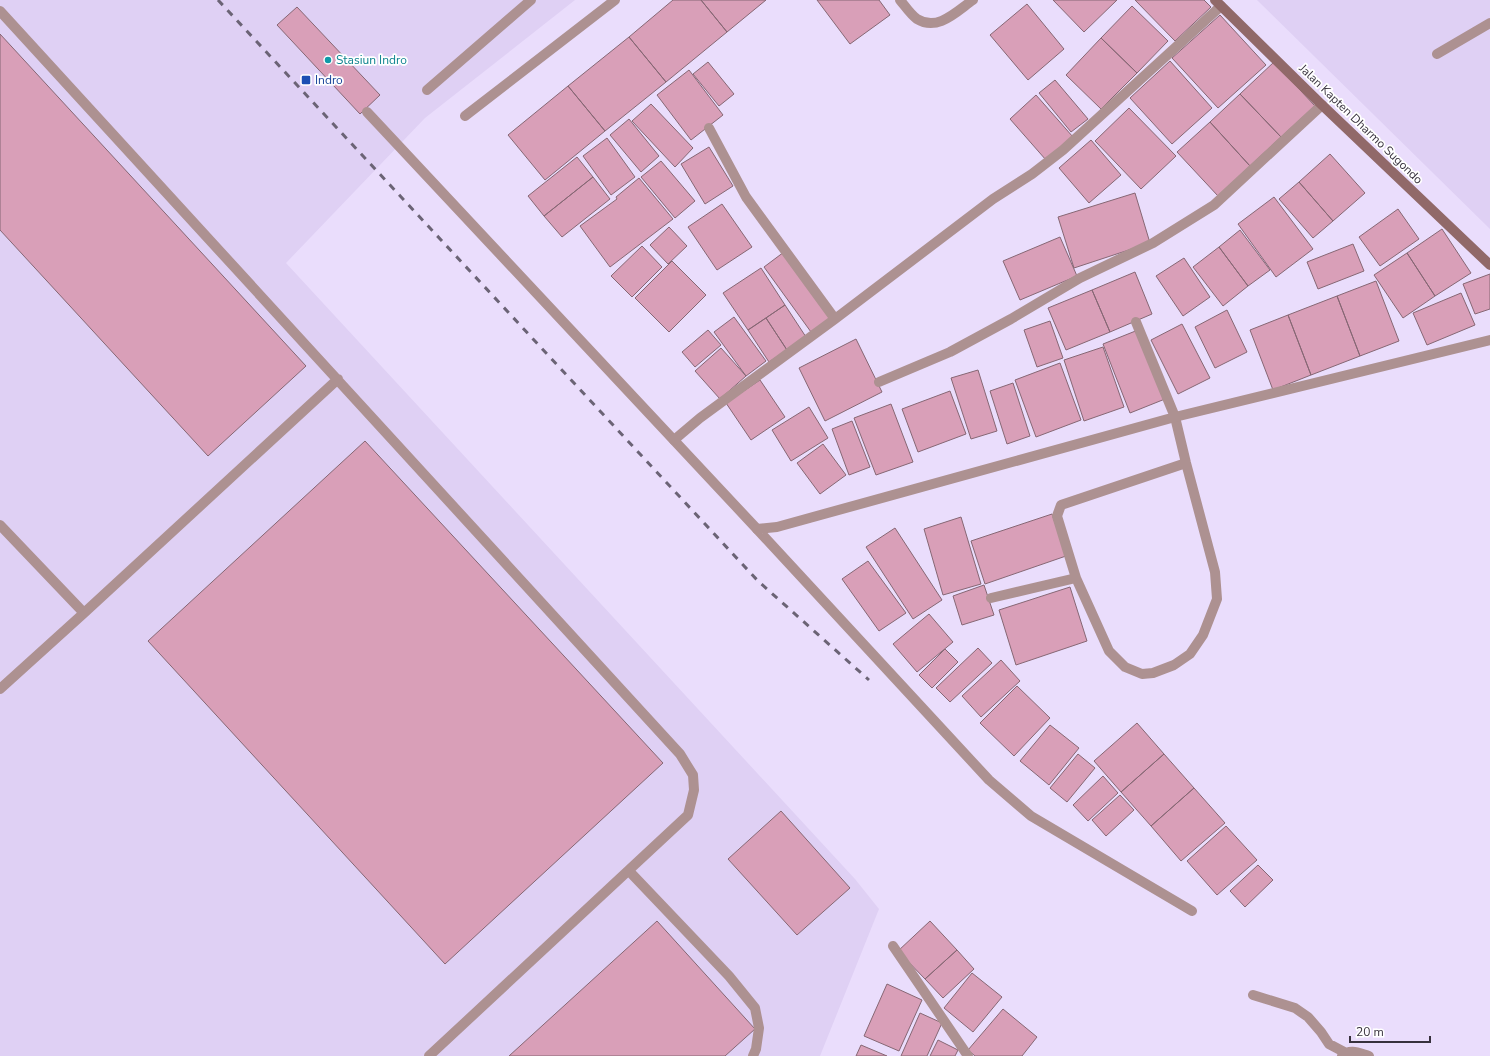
<svg xmlns="http://www.w3.org/2000/svg" width="1490" height="1056" font-family="'Nunito Sans',sans-serif">
	<style>
		.built { fill: #dfd0f4 }
		.building { fill: #d99fb8; stroke: #866774 }
		.lines { fill: none; stroke-linecap: round; stroke-linejoin: round }
		.lane { stroke: #ad9191; stroke-width: 10 }
		.street { stroke: #ad9191; stroke-width: 10 }
		.secondary { stroke: #916969; stroke-width: 10 }
		.rail { stroke: #6b6375; stroke-width: 3; stroke-dasharray: 7 7; stroke-linecap: butt }
		.culture-dot { fill: #0f9aa8; stroke: #fff; stroke-width: 1.5 }
		.transit-dot { fill: #1a4fb4; stroke: #fff; stroke-width: 1.5 }
		.labels { text-anchor: middle; stroke-width: 3.5; stroke-linejoin: round; paint-order: stroke }
		.culture-label { font-size: 12px; fill: #0d838f; stroke: #fff; text-anchor: start }
		.transit-label { font-size: 12px; fill: #164399; stroke: #fff; text-anchor: start }
		.street-label { font-size: 12px; fill: #37313d; stroke: #fff }
	</style>
	<rect width="100%" height="100%" fill="#eaddfc"/>
	<path class="built" d="M 0,0 L 575,0 L 425,118 L 286,263 L 855,879 L 879,909 L 820,1056 L 0,1056 Z
		M 1257,0 L 1490,0 L 1490,229 Z"/>
	<path class="building" d="M 673,0 L 701,0 L 727,32 L 666,82 L 629,37 Z
		M 701,0 L 766,0 L 727,32 Z
		M 817,0 L 879,0 L 890,15 L 850,44 Z
		M 1053,0 L 1117,0 L 1084,32 Z
		M 1135,0 L 1204,0 L 1211,7 L 1175,41 Z
		M 1027,4 L 1064,49 L 1028,80 L 990,35 Z
		M 1132,6 L 1168,41 L 1137,73 L 1101,38 Z
		M 297,7 L 380,95 L 360,114 L 277,25 Z
		M 1220,15 L 1266,65 L 1218,108 L 1172,58 Z
		M 0,34 L 306,366 L 208,456 L 0,230 Z
		M 629,37 L 666,82 L 605,131 L 568,86 Z
		M 1101,38 L 1137,73 L 1101,109 L 1066,75 Z
		M 1170,61 L 1212,108 L 1172,144 L 1130,98 Z
		M 708,62 L 734,94 L 719,106 L 693,74 Z
		M 1274,62 L 1315,106 L 1281,137 L 1240,94 Z
		M 689,70 L 723,115 L 691,140 L 657,95 Z
		M 1055,80 L 1088,119 L 1071,132 L 1039,93 Z
		M 568,86 L 605,131 L 545,180 L 508,135 Z
		M 1240,94 L 1281,137 L 1250,166 L 1210,122 Z
		M 1036,95 L 1073,137 L 1046,160 L 1010,119 Z
		M 651,104 L 693,148 L 675,167 L 632,121 Z
		M 1129,108 L 1176,156 L 1141,189 L 1095,141 Z
		M 629,119 L 659,156 L 641,172 L 610,135 Z
		M 1210,122 L 1250,166 L 1218,196 L 1177,152 Z
		M 607,138 L 635,177 L 611,195 L 583,156 Z
		M 1091,140 L 1121,175 L 1089,203 L 1059,168 Z
		M 709,147 L 733,186 L 705,204 L 681,164 Z
		M 1330,154 L 1365,193 L 1333,221 L 1299,182 Z
		M 577,157 L 593,177 L 544,216 L 528,196 Z
		M 661,161 L 695,201 L 675,218 L 641,177 Z
		M 593,177 L 610,199 L 562,237 L 544,216 Z
		M 639,178 L 673,219 L 610,267 L 580,226 L 617,199 L 616,197 Z
		M 1299,182 L 1333,221 L 1313,238 L 1279,199 Z
		M 1135,193 L 1150,243 L 1074,268 L 1058,217 Z
		M 1274,197 L 1313,249 L 1276,277 L 1238,224 Z
		M 722,204 L 752,247 L 717,270 L 688,227 Z
		M 1398,209 L 1419,239 L 1380,266 L 1359,237 Z
		M 669,227 L 687,246 L 668,264 L 650,245 Z
		M 1442,229 L 1471,273 L 1435,296 L 1407,253 Z
		M 1240,230 L 1270,270 L 1248,286 L 1219,247 Z
		M 1060,237 L 1077,276 L 1020,300 L 1003,261 Z
		M 1353,244 L 1364,271 L 1318,289 L 1307,262 Z
		M 642,246 L 662,267 L 632,297 L 611,276 Z
		M 1219,247 L 1248,286 L 1223,306 L 1193,267 Z
		M 784,252 L 831,318 L 811,332 L 764,267 Z
		M 1407,253 L 1435,296 L 1403,318 L 1374,275 Z
		M 1184,258 L 1210,297 L 1183,316 L 1156,276 Z
		M 672,261 L 706,295 L 669,332 L 635,298 Z
		M 761,268 L 785,305 L 748,330 L 723,293 Z
		M 1135,272 L 1152,314 L 1110,332 L 1092,290 Z
		M 1490,274 L 1490,309 L 1475,314 L 1463,284 Z
		M 1376,281 L 1399,341 L 1360,356 L 1337,296 Z
		M 1092,290 L 1110,332 L 1066,350 L 1048,308 Z
		M 1461,293 L 1475,325 L 1427,345 L 1413,313 Z
		M 1337,296 L 1360,356 L 1311,375 L 1288,315 Z
		M 785,305 L 806,337 L 787,350 L 766,318 Z
		M 1227,310 L 1247,352 L 1215,368 L 1195,327 Z
		M 1288,315 L 1311,375 L 1273,390 L 1250,330 Z
		M 734,317 L 766,361 L 746,376 L 714,332 Z
		M 766,318 L 787,350 L 769,362 L 748,330 Z
		M 1050,321 L 1063,358 L 1037,367 L 1024,330 Z
		M 1182,324 L 1210,378 L 1178,394 L 1151,340 Z
		M 708,330 L 721,345 L 695,367 L 682,352 Z
		M 1138,330 L 1165,399 L 1130,413 L 1103,344 Z
		M 856,339 L 882,392 L 825,421 L 799,368 Z
		M 1103,347 L 1124,407 L 1084,421 L 1064,360 Z
		M 721,348 L 746,376 L 720,399 L 695,371 Z
		M 1060,363 L 1081,420 L 1036,437 L 1015,380 Z
		M 978,370 L 997,431 L 971,439 L 951,378 Z
		M 760,380 L 785,417 L 751,440 L 726,403 Z
		M 1013,383 L 1030,436 L 1007,444 L 990,391 Z
		M 950,391 L 966,434 L 918,452 L 902,409 Z
		M 891,404 L 913,462 L 876,475 L 854,418 Z
		M 809,407 L 828,438 L 791,461 L 772,430 Z
		M 852,421 L 870,467 L 849,475 L 832,429 Z
		M 365,441 L 663,763 L 445,964 L 148,641 Z
		M 823,444 L 846,475 L 820,494 L 797,463 Z
		M 1052,514 L 1066,556 L 985,584 L 971,541 Z
		M 961,517 L 981,584 L 943,595 L 924,529 Z
		M 895,528 L 942,600 L 913,619 L 866,547 Z
		M 868,561 L 906,613 L 879,631 L 842,579 Z
		M 984,585 L 994,615 L 962,625 L 953,596 Z
		M 1070,587 L 1087,641 L 1016,665 L 999,610 Z
		M 929,614 L 953,642 L 917,672 L 893,644 Z
		M 978,648 L 992,663 L 950,702 L 936,688 Z
		M 945,649 L 958,662 L 932,688 L 919,675 Z
		M 1001,660 L 1020,681 L 981,717 L 962,696 Z
		M 1017,686 L 1050,718 L 1014,756 L 980,723 Z
		M 1137,723 L 1164,754 L 1121,792 L 1094,761 Z
		M 1050,725 L 1079,748 L 1049,785 L 1020,761 Z
		M 1078,754 L 1095,768 L 1067,802 L 1050,788 Z
		M 1164,754 L 1194,788 L 1151,826 L 1121,792 Z
		M 1103,776 L 1118,793 L 1088,821 L 1073,805 Z
		M 1194,788 L 1225,823 L 1181,861 L 1151,826 Z
		M 1120,795 L 1134,810 L 1106,836 L 1092,820 Z
		M 781,811 L 850,888 L 797,935 L 728,859 Z
		M 1226,826 L 1257,860 L 1217,895 L 1187,861 Z
		M 1258,865 L 1273,880 L 1245,907 L 1230,891 Z
		M 657,921 L 755,1029 L 725,1056 L 509,1056 Z
		M 930,921 L 957,950 L 925,979 L 898,951 Z
		M 957,950 L 974,969 L 943,998 L 925,979 Z
		M 972,973 L 1002,997 L 973,1032 L 944,1008 Z
		M 887,984 L 922,1000 L 899,1051 L 864,1036 Z
		M 1003,1009 L 1037,1037 L 1022,1056 L 975,1056 L 968,1050 Z
		M 920,1013 L 942,1023 L 927,1056 L 901,1056 Z
		M 938,1040 L 958,1050 L 955,1056 L 930,1056 Z
		M 861,1045 L 887,1056 L 856,1056 Z"/>
	<g class="lines">
		<path class="lane" d="M 0,11 L 680,754 L 693,775 L 694,790 L 688,815 L 429,1056
			M 1437,54 L 1490,23
			M 427,90 L 531,0
			M 367,112 L 757,529
			M 1175,417 L 1186,463 L 1215,572 L 1217,599 L 1203,635 L 1190,654 L 1174,665 L 1153,673 L 1142,674 L 1125,667 L 1109,651 L 1076,578 L 1057,516 L 1061,505 L 1186,463
			M 0,525 L 84,613
			M 991,598 L 1076,578
			M 0,689 L 84,613 L 338,379
			M 629,871 L 729,976 L 755,1008 L 759,1028 L 756,1049 L 753,1056"/>
		<path class="street" d="M 900,0 C 905,6 911,15 917,19 C 938,32 957,11 973,0
			M 465,116 L 615,0
			M 709,128 L 746,197 L 835,319
			M 1136,322 L 1175,417
			M 879,382 L 950,352 L 1011,319 L 1080,278 L 1153,243 L 1214,205 L 1322,105
			M 674,440 L 700,418 L 835,319 L 993,199 L 1032,174 L 1063,150 L 1221,6
			M 757,529 L 777,527 L 1175,417 L 1490,340
			M 757,529 L 989,780 L 1031,816 L 1192,911
			M 893,946 L 968,1056
			M 1253,995 L 1295,1008 L 1308,1017 L 1321,1032 L 1329,1044 L 1346,1053
			M 1342,1056 C 1350,1048 1359,1053 1369,1056"/>
		<path class="secondary" d="M 1215,0 L 1322,105 L 1490,265"/>
		<path class="rail" d="M 218,0 L 758,581 L 869,680"/>
	</g>
	<circle class="culture-dot" cx="328" cy="60" r="4"/>
	<rect class="transit-dot" x="301" y="75" width="10" height="10" rx="2"/>
	<g class="labels">
		<g class="culture-label">
			<text x="336" y="64">Stasiun Indro</text>
		</g>
		<g class="transit-label">
			<text x="315" y="84">Indro</text>
		</g>
		<g class="street-label">
			<text transform="translate(1361 124) rotate(44)" y="4">Jalan Kapten Dharmo Sugondo</text>
		</g>
	</g>
	<path d="M1350 1036v6h80v-6" fill="none" stroke="#37313d" stroke-width="2"/>
	<text x="1356" y="1036" font-size="12" fill="#37313d" stroke="#ffffff" stroke-width="3" paint-order="stroke">20 m</text>
</svg>
